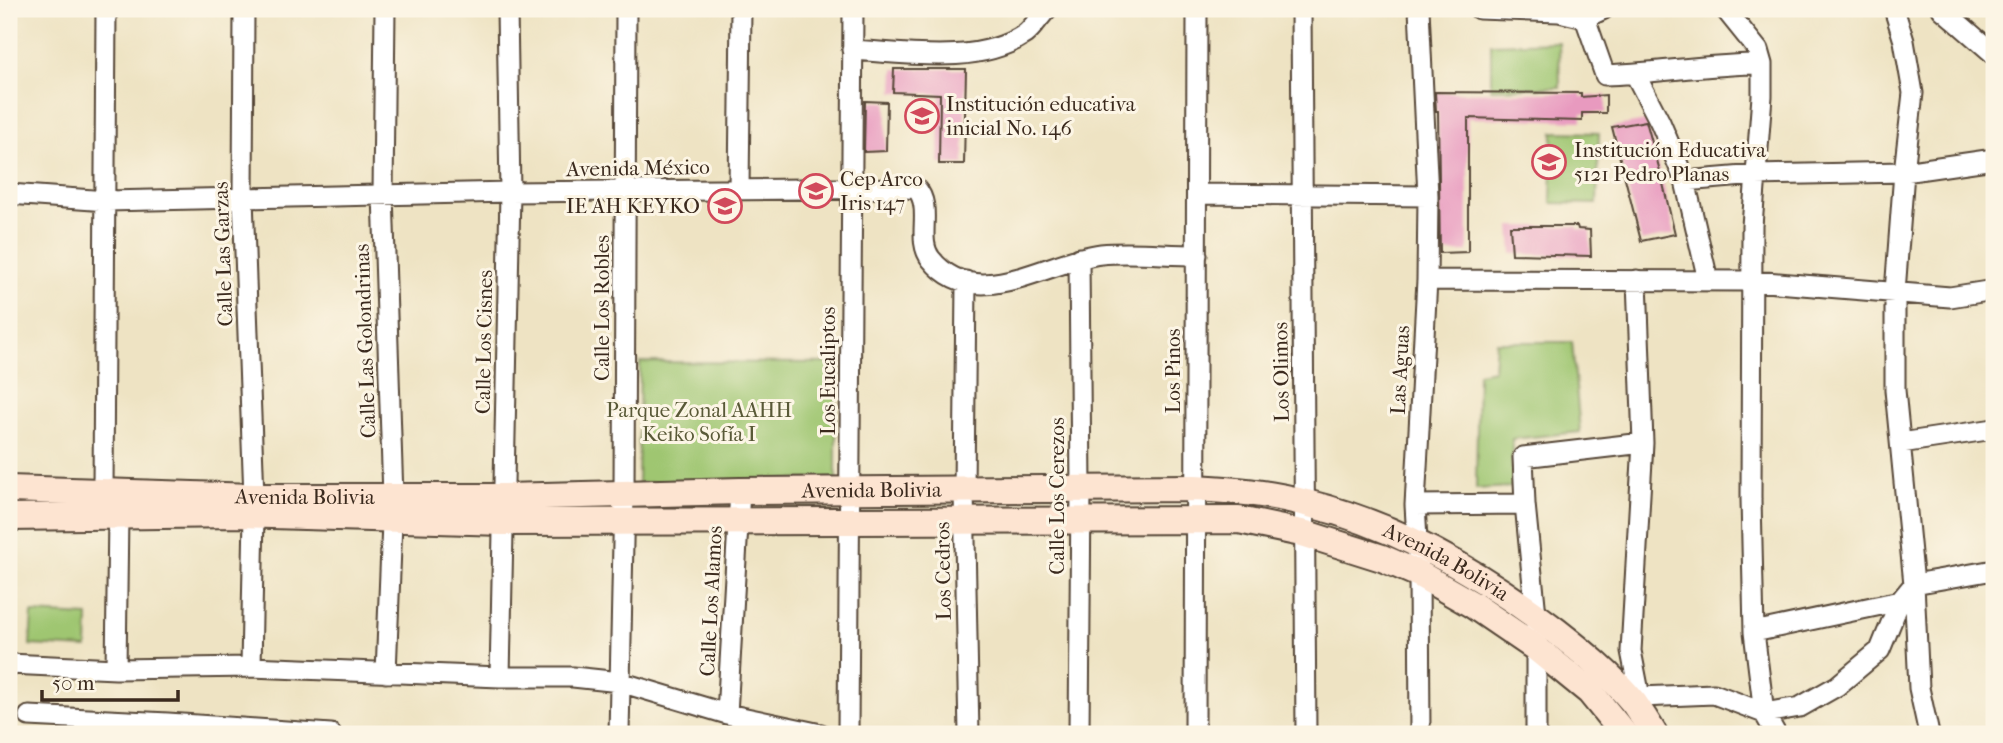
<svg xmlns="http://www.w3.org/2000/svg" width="2003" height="743" font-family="'IM FELL French Canon',serif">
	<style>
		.green { fill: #9fc671; stroke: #6d7848; stroke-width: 2 }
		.building { fill: #e89abf }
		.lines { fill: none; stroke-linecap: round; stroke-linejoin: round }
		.street-casing { stroke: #564637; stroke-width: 23 }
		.secondary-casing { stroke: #564637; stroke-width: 30 }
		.street { stroke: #fff; stroke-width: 19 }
		.secondary { stroke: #fde4d1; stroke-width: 26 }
		.labels { text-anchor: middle; stroke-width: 6; stroke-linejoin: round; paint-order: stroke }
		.poi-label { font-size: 21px; fill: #3b2a1e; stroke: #fcf5e5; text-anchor: start }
		.street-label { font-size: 21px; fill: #3b2a1e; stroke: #fcf5e5 }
		.park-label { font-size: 21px; fill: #595937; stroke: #fcf5e5 }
	</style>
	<rect width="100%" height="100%" fill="#fcf5e5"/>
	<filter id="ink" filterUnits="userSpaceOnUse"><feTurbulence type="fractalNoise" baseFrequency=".0143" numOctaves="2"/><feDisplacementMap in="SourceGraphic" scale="14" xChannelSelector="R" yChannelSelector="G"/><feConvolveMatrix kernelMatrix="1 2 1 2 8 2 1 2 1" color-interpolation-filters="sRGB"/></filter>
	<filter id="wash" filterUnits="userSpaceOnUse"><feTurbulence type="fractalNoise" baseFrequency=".00686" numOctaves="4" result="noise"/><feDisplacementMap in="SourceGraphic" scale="28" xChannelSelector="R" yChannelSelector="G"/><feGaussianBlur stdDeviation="1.57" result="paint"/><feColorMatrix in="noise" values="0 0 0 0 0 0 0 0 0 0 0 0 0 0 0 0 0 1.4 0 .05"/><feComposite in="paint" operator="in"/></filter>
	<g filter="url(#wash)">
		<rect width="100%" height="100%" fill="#eee3c3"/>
		<path class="green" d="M 1559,42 L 1560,87 L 1491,89 L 1491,44 Z
			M 1553,132 L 1599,133 L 1597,204 L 1551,203 Z
			M 1496,342 L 1572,342 L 1580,432 L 1512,439 L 1512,487 L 1476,489 L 1478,373 L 1494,370 Z
			M 640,362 L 836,363 L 836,479 L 638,483 Z
			M 32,613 L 88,616 L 87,648 L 30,645 Z"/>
		<g id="blocks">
			<path class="building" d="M 894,69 L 966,69 L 964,164 L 939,164 L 940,94 L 893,92 Z
				M 1435,92 L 1581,93 L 1581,97 L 1606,95 L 1606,113 L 1582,113 L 1582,121 L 1468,118 L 1468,252 L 1440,253 L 1438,111 L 1436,111 Z
				M 865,101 L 887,102 L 886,151 L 864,152 Z
				M 1646,121 L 1660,171 L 1675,234 L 1641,241 L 1612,127 Z
				M 1510,226 L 1577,226 L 1578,229 L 1590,230 L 1591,256 L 1512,254 Z"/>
		</g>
	</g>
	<g filter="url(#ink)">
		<use href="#blocks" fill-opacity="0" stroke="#564637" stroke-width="2"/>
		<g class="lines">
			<g class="street-casing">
				<path id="street" d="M 244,9 L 243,198 L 254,497
					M 385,9 L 383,194 L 393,497 L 386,673
					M 1301,9 L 1306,734
					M 1419,9 L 1428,196 L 1427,280 L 1415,505 L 1419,574 L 1420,734
					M 1479,9 L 1559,12 L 1585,18 L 1604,9
					M 1725,9 L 1758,50 L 1762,64 L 1762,96 L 1752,226 L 1751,499 L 1754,632 L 1764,713 L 1776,734
					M 1894,9 L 1904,41 L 1913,93 L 1904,172 L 1895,292 L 1895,390 L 1914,584 L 1919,688 L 1929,734
					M 1942,9 L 1994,54
					M 1585,18 L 1605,75 C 1657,73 1709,64 1762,64
					M 852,50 C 905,53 979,66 1025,34 C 1033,28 1040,16 1047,9
					M 1635,74 L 1660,122 L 1685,181 L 1708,280
					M 1685,181 L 1756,175 L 1904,172 L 1994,159
					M 739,190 L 741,9
					M 9,194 L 107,201 L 510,192 L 916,188 C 934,208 915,239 931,259 C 976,315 1047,260 1101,254 C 1132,251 1165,255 1197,255
					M 1197,194 L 1428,196
					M 1079,258 L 1081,489 L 1079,734
					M 1427,280 L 1753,281 L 1950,297 L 1994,290
					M 966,281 L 964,491 L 969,734
					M 1901,443 L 1994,429
					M 103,491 L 106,9
					M 1415,505 L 1525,504
					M 1754,632 L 1900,601
					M 9,664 L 116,669 L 251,667 L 500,677 L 573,677 L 620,682 L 727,714 L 821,734
					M 251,667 L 254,514
					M 116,669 L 118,514
					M 500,677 L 510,192 L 507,9
					M 1640,697 L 1714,694 L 1764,713 L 1800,707 L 1837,686 L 1880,650 L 1900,601 L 1914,584 L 1994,570
					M 1634,704 L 1640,697 L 1631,651 L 1643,443 L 1637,280
					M 727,714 L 740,491
					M 29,716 L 168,723 L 331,734
					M 619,734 L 624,494 L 626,9
					M 848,734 L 853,9
					M 1195,734 L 1197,9
					M 1536,734 L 1536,615 L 1525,504 L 1523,457 L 1643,443"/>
			</g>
			<g class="secondary-casing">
				<g id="secondary">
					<path id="s1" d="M 9,489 L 254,497 L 504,497 L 740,491 L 1195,488 C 1233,490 1269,493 1306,503 C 1397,525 1482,574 1556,631 C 1584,653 1611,675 1634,703 C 1641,713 1648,724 1654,734"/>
					<path d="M 9,517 L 238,514 L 503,522 L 1239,520 L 1306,534 L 1382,558 L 1419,574 L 1473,605 L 1536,648 L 1590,692 L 1624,734"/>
				</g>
			</g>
			<use href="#street" class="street"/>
			<use href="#secondary" class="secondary"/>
		</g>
	</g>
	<defs>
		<g id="school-ring" transform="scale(1.75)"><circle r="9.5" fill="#fcf5e5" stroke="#d1495b" stroke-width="1.5"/><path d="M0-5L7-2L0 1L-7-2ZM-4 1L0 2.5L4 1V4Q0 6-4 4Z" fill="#d1495b"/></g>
		<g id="university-ring" transform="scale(1.75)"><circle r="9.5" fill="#fcf5e5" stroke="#d1495b" stroke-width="1.5"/><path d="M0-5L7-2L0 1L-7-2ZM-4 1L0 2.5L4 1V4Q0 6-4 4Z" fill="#d1495b"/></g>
	</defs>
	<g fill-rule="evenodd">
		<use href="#school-ring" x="922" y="116"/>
		<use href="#school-ring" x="1549" y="162"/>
		<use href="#university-ring" x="816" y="191"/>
		<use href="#school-ring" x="725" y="206"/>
	</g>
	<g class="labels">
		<g class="poi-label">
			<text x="946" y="111">Institución educativa<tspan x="946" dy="24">inicial No. 146</tspan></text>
			<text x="1574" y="157">Institución Educativa<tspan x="1574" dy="24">5121 Pedro Planas</tspan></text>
			<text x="840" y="186">Cep Arco<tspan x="840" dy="24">Iris 147</tspan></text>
			<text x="700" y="213" text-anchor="end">IE AH KEYKO</text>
		</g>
		<g class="street-label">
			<text transform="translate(638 168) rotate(-1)" y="7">Avenida México</text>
			<text transform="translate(223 254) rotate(-92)" y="7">Calle Las Garzas</text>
			<text transform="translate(602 308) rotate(-90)" y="7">Calle Los Robles</text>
			<text transform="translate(365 341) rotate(-92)" y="7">Calle Las Golondrinas</text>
			<text transform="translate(484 342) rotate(-89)" y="7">Calle Los Cisnes</text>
			<text transform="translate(1400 370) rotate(-87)" y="7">Las Aguas</text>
			<text transform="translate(828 371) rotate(-90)" y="7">Los Eucaliptos</text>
			<text transform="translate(1173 371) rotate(-90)" y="7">Los Pinos</text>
			<text transform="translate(1281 372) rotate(-91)" y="7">Los Olimos</text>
			<text dy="7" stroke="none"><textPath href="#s1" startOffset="863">Avenida Bolivia</textPath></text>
			<text transform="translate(1057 496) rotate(-90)" y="7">Calle Los Cerezos</text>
			<text dy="7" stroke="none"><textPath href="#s1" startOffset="296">Avenida Bolivia</textPath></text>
			<text dy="7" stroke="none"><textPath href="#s1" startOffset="1451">Avenida Bolivia</textPath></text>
			<text transform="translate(943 571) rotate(-91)" y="7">Los Cedros</text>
			<text transform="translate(711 601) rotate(-87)" y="7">Calle Los Alamos</text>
		</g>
		<g class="park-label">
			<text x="699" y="417">Parque Zonal AAHH<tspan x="699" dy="24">Keiko Sofía I</tspan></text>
		</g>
	</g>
	<rect width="2003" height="743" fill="none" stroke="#fcf5e5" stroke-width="35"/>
	<path d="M42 690v10h136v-10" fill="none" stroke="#3b2a1e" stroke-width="3.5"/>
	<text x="52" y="690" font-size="21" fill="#3b2a1e" stroke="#fcf5e5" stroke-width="5" paint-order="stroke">50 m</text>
</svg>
